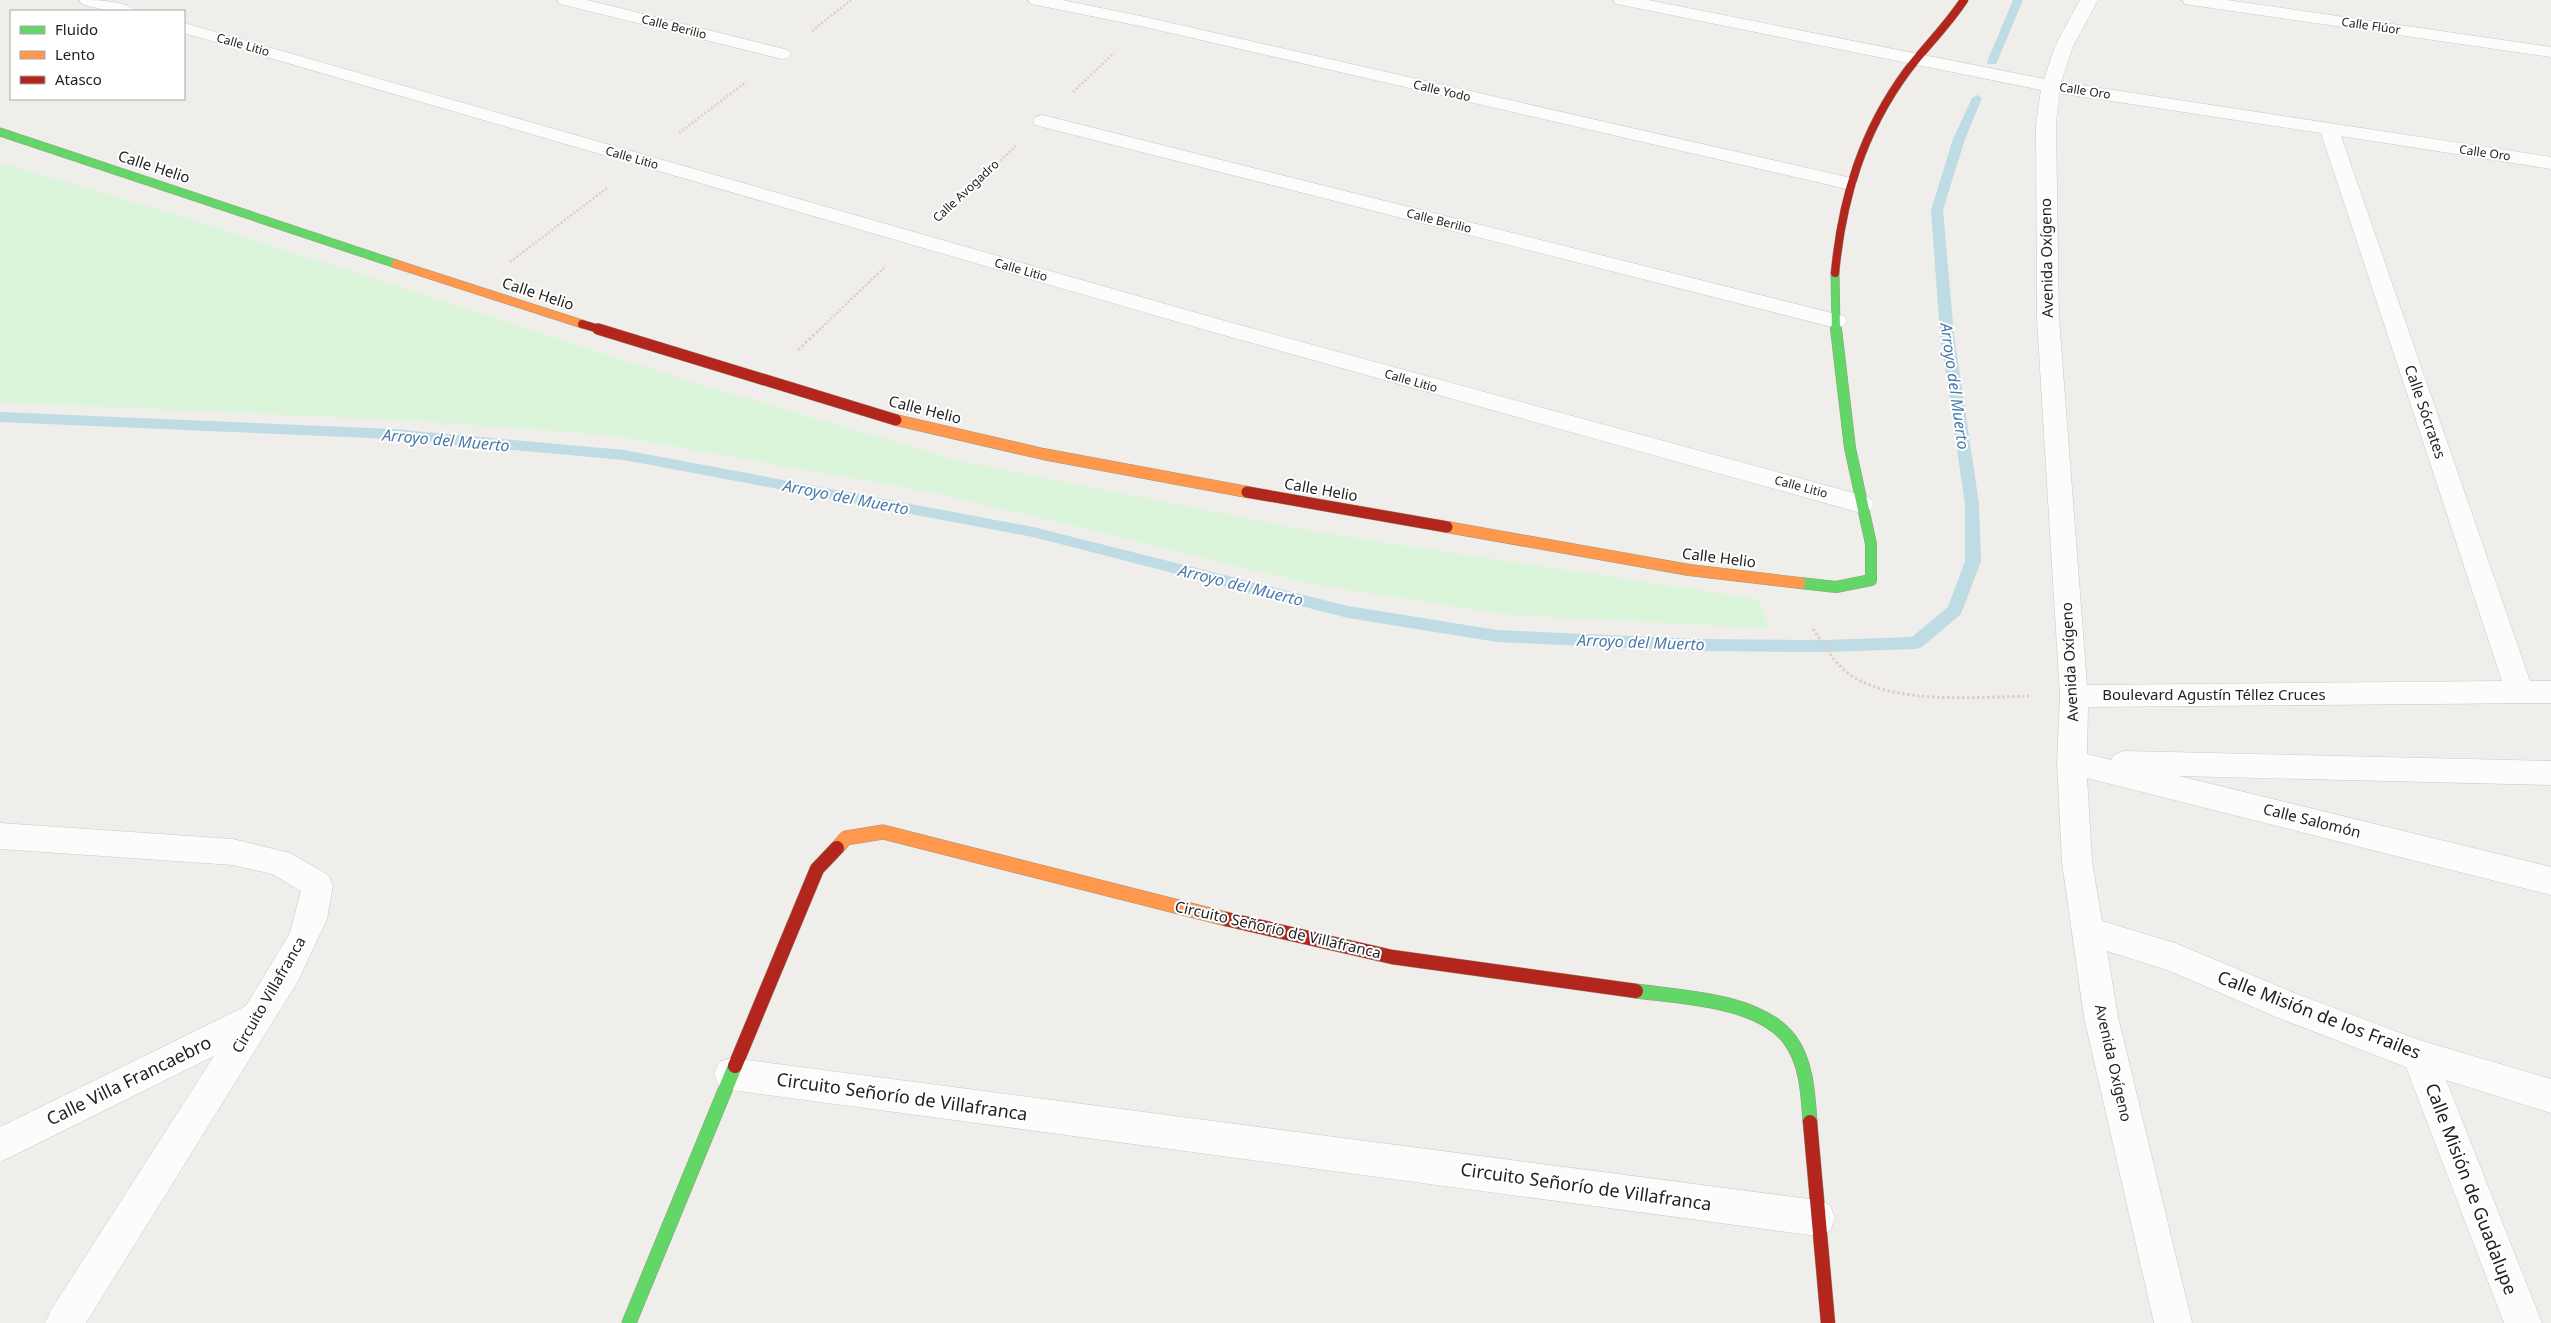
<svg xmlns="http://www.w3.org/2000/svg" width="2551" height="1323" font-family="'Noto Sans',sans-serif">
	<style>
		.park { fill: #daf5da }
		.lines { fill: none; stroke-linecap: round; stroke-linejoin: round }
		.stream { fill: #bfdbe3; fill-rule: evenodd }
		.street-casing { stroke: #c9c8c7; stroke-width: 1 }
		.fast-far2-casing { stroke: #999a82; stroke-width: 9 }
		.fast-far1-casing { stroke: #999a82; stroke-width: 12 }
		.fast-casing { stroke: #999a82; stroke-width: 15 }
		.slow-far2-casing { stroke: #999a82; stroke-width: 9 }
		.slow-far1-casing { stroke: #999a82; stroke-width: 12 }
		.slow-casing { stroke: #999a82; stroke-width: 15 }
		.jam-far2-casing { stroke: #999a82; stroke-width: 9 }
		.jam-far1-casing { stroke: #999a82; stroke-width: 12 }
		.jam-casing { stroke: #999a82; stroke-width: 15 }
		.path-far1 { stroke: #dccecd; stroke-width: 2.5; stroke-dasharray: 2 2; stroke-linecap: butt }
		.path { stroke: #dccecd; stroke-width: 3; stroke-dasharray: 2.5 2.5; stroke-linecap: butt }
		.street { fill: #fdfcfc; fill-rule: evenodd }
		.fast-far2 { stroke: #63d668; stroke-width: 8 }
		.fast-far1 { stroke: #63d668; stroke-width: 11 }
		.fast { stroke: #63d668; stroke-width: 14 }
		.slow-far2 { stroke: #ff974d; stroke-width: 8 }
		.slow-far1 { stroke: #ff974d; stroke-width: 11 }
		.slow { stroke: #ff974d; stroke-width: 14 }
		.jam-far2 { stroke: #b3261e; stroke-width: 8 }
		.jam-far1 { stroke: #b3261e; stroke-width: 11 }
		.jam { stroke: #b3261e; stroke-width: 14 }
		.labels { text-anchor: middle; stroke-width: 4; stroke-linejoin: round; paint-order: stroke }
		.far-street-label { font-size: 12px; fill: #222; stroke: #fff }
		.street-label { font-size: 15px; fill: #222; stroke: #fff }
		.water-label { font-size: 16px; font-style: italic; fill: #4a7aab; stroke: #fff }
		.near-street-label { font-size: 18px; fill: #222; stroke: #fff }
	</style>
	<rect width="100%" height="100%" fill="#f0eeeb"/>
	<path class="park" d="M 0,163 L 162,210 L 682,379 L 960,461 L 1316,532 L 1757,599 L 1770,628 L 1509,615 L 1312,584 L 936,493 L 610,435 L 419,421 L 0,402 Z"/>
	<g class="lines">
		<path class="stream" d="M 2013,0 L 2023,0 L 1997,62 L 1996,64 L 1988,64 L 1987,62 Z
			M 1977,95 L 1982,98 L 1965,139 L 1943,210 L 1954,335 L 1979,504 L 1981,561 L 1961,614 L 1922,647 L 1916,649 L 1825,652 L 1698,651 L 1497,642 L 1348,618 L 1033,537 L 624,460 L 393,439 L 0,422 L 0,412 L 393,429 L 624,450 L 1033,527 L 1348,606 L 1497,630 L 1698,639 L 1825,640 L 1912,637 L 1948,607 L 1965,561 L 1965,504 L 1940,335 L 1931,210 L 1953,139 L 1972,98 Z"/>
		<g class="street-casing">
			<path id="street" d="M 79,0 C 93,0 126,0 135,11 L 108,11 L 82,4 Z
				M 557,0 L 587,0 L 788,50 L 791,54 L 788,58 L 782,59 L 560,4 Z
				M 1028,0 L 1062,0 L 1145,17 L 1847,177 L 1854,179 L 1857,183 L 1854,187 L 1847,189 L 1145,27 L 1037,5 L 1031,4 Z
				M 1613,0 L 1648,0 L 2044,79 L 2055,46 L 2080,0 L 2098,0 L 2073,46 L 2061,82 L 2551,157 L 2551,169 L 2341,136 L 2530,681 L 2551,681 L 2551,703 L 2088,707 L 2087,754 L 2111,760 L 2114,755 L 2124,751 L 2551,761 L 2551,785 L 2179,776 L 2551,867 L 2551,895 L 2087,778 L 2092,862 L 2102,921 L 2175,943 L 2297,994 L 2419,1040 L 2551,1079 L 2551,1113 L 2446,1080 L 2542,1323 L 2504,1323 L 2406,1067 L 2276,1017 L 2170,971 L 2107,951 L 2118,1017 L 2192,1323 L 2154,1323 L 2084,1017 L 2062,862 L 2057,762 L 2060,696 L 2037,319 L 2036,125 L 2041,90 L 1622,5 L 1616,4 ZM 2059,93 L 2321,133 L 2502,681 L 2087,685 L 2059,319 L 2056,125 Z
				M 2182,0 L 2227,0 L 2551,47 L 2551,57 L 2191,5 L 2185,4 Z
				M 184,23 L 1225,321 L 1861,495 L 1870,498 L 1874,504 L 1870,510 L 1861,513 L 1209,331 L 184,33 Z
				M 1042,115 L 1836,314 L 1844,316 L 1847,321 L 1844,326 L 1836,328 L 1035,125 L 1033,121 L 1035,117 Z
				M 0,823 L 233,839 L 290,853 L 328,875 L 333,885 L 327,919 L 298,981 L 86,1323 L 45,1323 L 51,1310 L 214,1056 L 0,1162 L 0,1127 L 246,1006 L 290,933 L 301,891 L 272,874 L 233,865 L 0,849 Z
				M 731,1058 L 1817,1200 L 1830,1205 L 1835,1218 L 1830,1231 L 1817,1236 L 731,1090 L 719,1086 L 714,1074 L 719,1062 Z"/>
		</g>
		<g class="fast-far2-casing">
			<path id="fast-far2" d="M 0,132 L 396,264
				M 1835,273 L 1836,330"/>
		</g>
		<g class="fast-far1-casing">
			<path id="fast-far1" d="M 1800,583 L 1836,587 L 1871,580 L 1871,544 L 1850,448 L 1836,329"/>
		</g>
		<g class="fast-casing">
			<path id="fast" d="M 1636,991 C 1682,997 1761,1000 1790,1040 C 1807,1063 1808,1095 1810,1122
				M 629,1323 L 735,1066"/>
		</g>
		<g class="slow-far2-casing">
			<path id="slow-far2" d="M 396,264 L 582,324"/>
		</g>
		<g class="slow-far1-casing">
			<path id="slow-far1" d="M 896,420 L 1043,454 L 1247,492
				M 1447,527 L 1689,570 L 1800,583"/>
		</g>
		<g class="slow-casing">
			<path id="slow" d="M 837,848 L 846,838 L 883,832 L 1226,919"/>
		</g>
		<g class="jam-far2-casing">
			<path id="jam-far2" d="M 1835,273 C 1842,199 1862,132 1907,71 C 1925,47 1947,26 1964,0
				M 582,324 L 602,330"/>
		</g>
		<g class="jam-far1-casing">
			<path id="jam-far1" d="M 598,329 L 896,420
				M 1247,492 L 1447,527"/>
		</g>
		<g class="jam-casing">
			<path id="jam" d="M 1226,919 L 1392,957 L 1636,991
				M 735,1066 L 817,869 L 837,848
				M 1810,1122 L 1828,1323"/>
		</g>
		<path class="path-far1" d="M 812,31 L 851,0
			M 1073,92 L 1114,53
			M 679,133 L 746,82
			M 947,209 L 1016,146
			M 510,262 L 607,188
			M 819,330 L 884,268"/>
		<path class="path" d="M 798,350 L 820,329
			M 1813,629 C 1824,645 1835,665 1852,676 C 1898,705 1976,697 2029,696"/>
		<use href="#street" class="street"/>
		<use href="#fast-far2" class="fast-far2"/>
		<use href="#fast-far1" class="fast-far1"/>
		<use href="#fast" class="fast"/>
		<use href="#slow-far2" class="slow-far2"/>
		<use href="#slow-far1" class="slow-far1"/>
		<use href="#slow" class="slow"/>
		<use href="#jam-far2" class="jam-far2"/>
		<use href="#jam-far1" class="jam-far1"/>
		<use href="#jam" class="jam"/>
	</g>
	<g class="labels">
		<g class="far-street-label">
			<text transform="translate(2371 26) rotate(8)" y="4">Calle Flúor</text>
			<text transform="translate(674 27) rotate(14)" y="4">Calle Berilio</text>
			<text transform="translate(243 45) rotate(16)" y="4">Calle Litio</text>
			<text transform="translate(1442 91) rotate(13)" y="4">Calle Yodo</text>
			<text transform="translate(2085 91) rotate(9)" y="4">Calle Oro</text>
			<text transform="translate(2485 153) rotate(8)" y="4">Calle Oro</text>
			<text transform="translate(632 158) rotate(16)" y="4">Calle Litio</text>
			<text transform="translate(966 191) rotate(-43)" y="4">Calle Avogadro</text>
			<text transform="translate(1439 221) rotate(14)" y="4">Calle Berilio</text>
			<text transform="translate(1021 270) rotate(16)" y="4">Calle Litio</text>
			<text transform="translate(1411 381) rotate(16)" y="4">Calle Litio</text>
			<text transform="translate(1801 487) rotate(15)" y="4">Calle Litio</text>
		</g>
		<g class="street-label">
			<text transform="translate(154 167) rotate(18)" y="5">Calle Helio</text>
			<text transform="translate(2047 258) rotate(-91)" y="5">Avenida Oxígeno</text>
			<text transform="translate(538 294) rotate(18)" y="5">Calle Helio</text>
			<text transform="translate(925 410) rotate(14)" y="5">Calle Helio</text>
			<text transform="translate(2425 412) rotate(71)" y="5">Calle Sócrates</text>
			<text transform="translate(1321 490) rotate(10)" y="5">Calle Helio</text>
			<text transform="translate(1719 558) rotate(7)" y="5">Calle Helio</text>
			<text transform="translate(2070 662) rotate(-93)" y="5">Avenida Oxígeno</text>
			<text x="2214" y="700">Boulevard Agustín Téllez Cruces</text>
			<text transform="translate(2312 821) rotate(14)" y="5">Calle Salomón</text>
			<text transform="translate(1278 930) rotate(13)" y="5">Circuito Señorío de Villafranca</text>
			<text transform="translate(269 995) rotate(-60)" y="5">Circuito Villafranca</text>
			<text transform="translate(2113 1063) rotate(77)" y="5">Avenida Oxígeno</text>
		</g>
		<g class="water-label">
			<text transform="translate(1955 386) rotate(82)" y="6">Arroyo del Muerto</text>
			<text transform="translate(446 440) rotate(5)" y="6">Arroyo del Muerto</text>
			<text transform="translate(846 497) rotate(11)" y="6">Arroyo del Muerto</text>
			<text transform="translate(1241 585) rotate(14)" y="6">Arroyo del Muerto</text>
			<text transform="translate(1641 642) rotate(2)" y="6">Arroyo del Muerto</text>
		</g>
		<g class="near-street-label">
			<text transform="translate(2319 1015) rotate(21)" y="6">Calle Misión de los Frailes</text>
			<text transform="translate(129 1081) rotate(-26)" y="6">Calle Villa Francaebro</text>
			<text transform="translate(902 1097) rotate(8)" y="6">Circuito Señorío de Villafranca</text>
			<text transform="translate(1586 1187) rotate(8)" y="6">Circuito Señorío de Villafranca</text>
			<text transform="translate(2471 1189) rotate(69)" y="6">Calle Misión de Guadalupe</text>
		</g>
	</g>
	<rect x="10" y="10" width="175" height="90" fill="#ffffff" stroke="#a7a7a7"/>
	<rect x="20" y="26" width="25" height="8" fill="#63d668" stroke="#a7a7a7"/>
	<text x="55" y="35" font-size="15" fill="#222222">Fluido</text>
	<rect x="20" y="51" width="25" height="8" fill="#ff974d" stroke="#a7a7a7"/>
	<text x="55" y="60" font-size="15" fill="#222222">Lento</text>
	<rect x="20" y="76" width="25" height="8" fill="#b3261e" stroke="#a7a7a7"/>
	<text x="55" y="85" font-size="15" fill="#222222">Atasco</text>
</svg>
